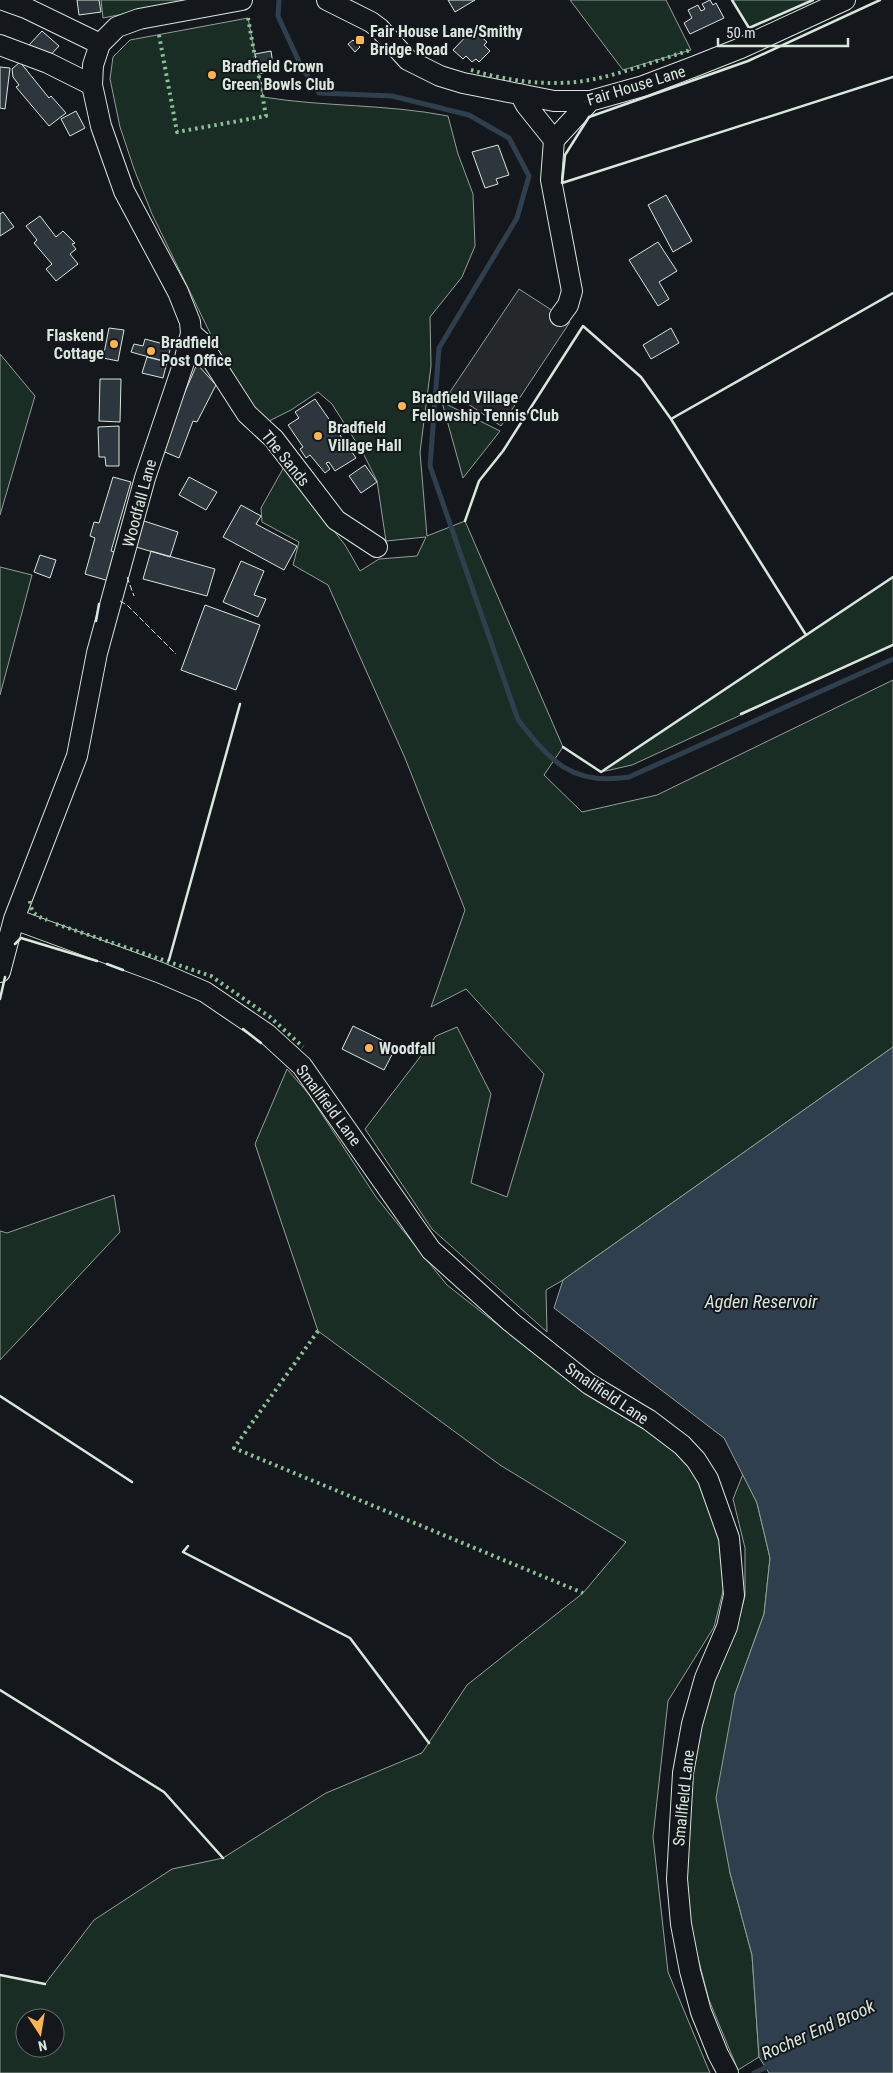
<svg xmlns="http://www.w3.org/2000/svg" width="893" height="2073" font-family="'Roboto Condensed',sans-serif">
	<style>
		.green { fill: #1a2d24; stroke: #939e99; fill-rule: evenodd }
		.parking { fill: #24282b; stroke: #939e99 }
		.water { fill: #2f3f4d; stroke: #939e99 }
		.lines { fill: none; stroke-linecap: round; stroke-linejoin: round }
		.stream { stroke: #2f3f4d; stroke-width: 5 }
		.building { fill: #2c363c; stroke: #d8e6dc }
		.minor-casing { stroke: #d8e6dc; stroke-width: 22 }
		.minor { stroke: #14181c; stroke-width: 20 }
		.hedge { stroke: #8ac095; stroke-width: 4; stroke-dasharray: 2.5 4; stroke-linecap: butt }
		.fence { stroke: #d8e6dc; stroke-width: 1; stroke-dasharray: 6 2.5; stroke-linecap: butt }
		.wall { stroke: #d8e6dc; stroke-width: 2.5 }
		.poi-dot { fill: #ffb74d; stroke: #14181c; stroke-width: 2 }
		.labels { text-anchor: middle; stroke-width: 4; stroke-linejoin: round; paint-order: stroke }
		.poi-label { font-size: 16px; font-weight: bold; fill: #d8e6dc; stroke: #14181c; text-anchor: start }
		.street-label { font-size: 16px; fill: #d8e6dc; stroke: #14181c }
		.water-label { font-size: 18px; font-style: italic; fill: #d8e6dc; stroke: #14181c }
	</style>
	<rect width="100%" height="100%" fill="#14181c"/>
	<path class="green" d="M 101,0 L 195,0 L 103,18 Z
		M 570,0 L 666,0 L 691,50 L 623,70 Z
		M 732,0 L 813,0 L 749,28 Z
		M 248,18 L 263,97 C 324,107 387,104 448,116 L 458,154 L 473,194 L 475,246 L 462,277 L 430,317 L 431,366 L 420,452 L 427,536 L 465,521 L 563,747 L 544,775 L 582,812 L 657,795 L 893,680 L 893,1047 L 563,1280 L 546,1290 L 547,1332 L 432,1229 L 365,1129 L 436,1036 L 457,1027 L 491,1094 L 471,1183 L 507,1197 L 544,1074 L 466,989 L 431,1007 L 465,910 L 405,758 L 328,585 L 293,565 L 299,542 L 262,522 L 261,508 L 284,467 L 345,545 L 360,571 L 379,559 L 417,556 L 426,537 L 386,541 L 377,481 L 363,453 L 332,404 L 318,392 L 291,410 L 265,423 L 248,411 L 152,214 L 134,169 L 120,127 L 110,79 L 113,57 L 130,40 Z
		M 0,354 L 35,396 L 0,515 Z
		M 442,402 L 500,431 L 463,478 Z
		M 0,567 L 32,575 L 0,695 Z
		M 893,577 L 893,645 L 632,765 L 601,772 Z
		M 287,1069 L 308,1093 L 376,1197 L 447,1285 L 586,1394 L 644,1429 L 691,1463 L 702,1483 L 723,1549 L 724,1587 L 714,1627 L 668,1701 L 653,1837 L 668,1972 L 710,2073 L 0,2073 L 0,1975 L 45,1984 L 94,1920 L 172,1869 L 223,1858 L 326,1793 L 422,1753 L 467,1685 L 583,1593 L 626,1542 L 500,1465 L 318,1331 L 255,1144 ZM 25,2018 L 55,2018 L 55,2048 L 25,2048 Z
		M 114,1195 L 120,1232 L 0,1360 L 0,1231 L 7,1233 Z
		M 743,1474 L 757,1503 L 770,1558 L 764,1614 L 735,1694 L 730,1873 L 752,1955 L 759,2057 L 738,2070 L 709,2000 L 691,1931 L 683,1867 L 698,1731 L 716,1676 L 735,1634 L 745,1596 L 745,1548 L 733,1499 Z"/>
	<path class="parking" d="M 519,289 L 570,322 L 501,426 L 450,392 Z"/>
	<path class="water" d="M 893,1047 L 893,2073 L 769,2073 L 759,2057 L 752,1955 L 730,1873 L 716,1798 L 735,1694 L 764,1614 L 770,1558 L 757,1503 L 724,1438 L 554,1308 L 563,1280 Z"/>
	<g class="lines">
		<path class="stream" d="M 279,0 L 278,16 L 301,66 L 319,93 L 392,96 L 469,115 L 509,138 L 529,176 L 517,218 L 439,348 L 430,466 L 518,720 C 551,761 571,786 629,777 L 893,659
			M 754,2073 L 771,2065"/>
	</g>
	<path class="building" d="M 77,0 L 99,0 L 101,12 L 79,15 Z
		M 448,0 L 475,0 L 455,12 Z
		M 710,0 L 713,5 L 716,3 L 724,18 L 690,34 L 684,23 L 692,18 L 688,10 L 698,5 L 701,11 L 705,9 L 702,4 Z
		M 473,29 L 487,42 L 484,45 L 490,51 L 479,62 L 476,59 L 472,62 L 466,56 L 463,59 L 453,50 Z
		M 42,31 L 59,46 L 46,60 L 29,45 Z
		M 353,40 L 360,47 L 355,52 L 348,44 Z
		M 271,51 L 274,71 L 258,74 L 255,54 Z
		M 20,62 L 49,98 L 51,96 L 66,113 L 49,126 L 16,87 L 19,85 L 13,77 L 12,69 Z
		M 0,67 L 10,68 L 5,109 L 0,108 Z
		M 76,111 L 85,128 L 70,136 L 61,119 Z
		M 498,145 L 509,175 L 496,179 L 498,184 L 485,188 L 472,152 Z
		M 666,195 L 692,241 L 673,252 L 648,205 Z
		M 3,212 L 14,227 L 0,236 L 0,214 Z
		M 40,216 L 56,237 L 63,231 L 75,243 L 72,244 L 76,249 L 70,254 L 78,264 L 56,281 L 46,269 L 52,264 L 34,243 L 37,240 L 26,226 Z
		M 658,242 L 677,271 L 659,282 L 669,299 L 658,306 L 629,260 Z
		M 109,328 L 124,330 L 118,361 L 103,358 Z
		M 671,328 L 679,343 L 651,359 L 643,345 Z
		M 145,339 L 171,346 L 167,362 L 131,352 L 134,344 L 143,346 Z
		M 147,357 L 167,362 L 163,378 L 142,373 Z
		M 197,364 L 216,385 L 197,422 L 193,421 L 179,458 L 160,450 Z
		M 100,379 L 121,379 L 120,422 L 99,421 Z
		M 315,399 L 356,458 L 335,471 L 329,462 L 326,463 L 330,469 L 325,473 L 310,455 L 306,458 L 300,449 L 303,447 L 288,425 L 299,418 L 295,412 Z
		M 119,426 L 119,466 L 106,466 L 105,457 L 99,457 L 98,427 Z
		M 365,465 L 377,482 L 361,493 L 349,476 Z
		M 113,477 L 131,482 L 111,551 L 117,553 L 109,581 L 85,574 L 95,538 L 90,536 L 94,522 L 99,523 Z
		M 189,477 L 217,492 L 206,510 L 179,495 Z
		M 241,505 L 261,516 L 256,524 L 297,546 L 284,570 L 223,537 Z
		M 144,521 L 178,532 L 170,557 L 136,547 Z
		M 151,551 L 215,569 L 207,596 L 143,579 Z
		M 40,555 L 56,560 L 50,578 L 34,572 Z
		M 241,561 L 264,571 L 254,595 L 266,599 L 258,617 L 223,602 Z
		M 205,605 L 260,625 L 236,690 L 181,670 Z
		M 353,1026 L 396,1047 L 384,1070 L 342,1049 Z"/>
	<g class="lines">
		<g class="minor-casing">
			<path id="minor" d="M 3,0 L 26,8 L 100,44
				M 327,0 L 371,22 L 379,28 L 408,60 L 440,76 L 463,83 L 554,101 L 590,101 L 643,86 L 693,67 L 741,48 L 845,0
				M 0,45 L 48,63 L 92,85
				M 520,94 L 526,105 L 554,140 L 551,180 L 572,291 L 568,305 L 560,316
				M 554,140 L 590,101
				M 191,333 L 200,341 L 247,414 L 274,439 L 336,520 L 377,547
				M 14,919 L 161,973 L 205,992 L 267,1034 L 302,1066 L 431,1250 L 511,1322 L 589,1384 L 649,1420 L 682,1445 L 696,1460 L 708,1479 L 729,1538 L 734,1595 L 727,1627 L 705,1678 L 692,1724 L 683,1773 L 677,1879 L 681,1924 L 690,1971 L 701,2012 L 718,2054 L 728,2073
				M 0,972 L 14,919 L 77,756 L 97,653 L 145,478 L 184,362 L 191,333 L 190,322 L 178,292 L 124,191 L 101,126 L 92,85 L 93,65 L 100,44 L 117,27 L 139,19 L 242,0"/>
		</g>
		<use href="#minor" class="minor"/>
		<path class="hedge" d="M 248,18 L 255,57
			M 159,35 L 177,132 L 266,116 L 258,71
			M 471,70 C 511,82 558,88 599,78 C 630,71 661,59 691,50
			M 30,901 C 31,913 36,916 47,920
			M 56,924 L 211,976 L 270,1017 L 303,1047
			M 318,1331 L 234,1448 L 583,1593"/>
		<path class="fence" d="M 127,577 L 134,596
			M 120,601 L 127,605 L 176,654"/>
		<path class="wall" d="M 732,0 L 749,28 L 813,0
			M 880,0 L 748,61 L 589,117 L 565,155 L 562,183 L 893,77
			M 671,419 L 893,293
			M 465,521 L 479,481 L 503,451 L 583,326 L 641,377 L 671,419 L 806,635
			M 96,621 L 99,604
			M 741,714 L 893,645
			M 563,747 L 601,772 L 893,577
			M 15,944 L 21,938 L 97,961
			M 169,960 L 240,704
			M 107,964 L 123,970
			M 0,999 L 5,977
			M 243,1029 L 261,1043
			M 0,1396 L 132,1482
			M 188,1546 L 183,1552 L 350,1638 L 429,1743
			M 0,1690 L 164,1792 L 223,1858
			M 0,1975 L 45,1984"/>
	</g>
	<g class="poi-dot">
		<rect x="355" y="35" width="10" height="10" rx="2.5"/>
		<circle cx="212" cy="75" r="5"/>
		<circle cx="114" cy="344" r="5"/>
		<circle cx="151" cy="351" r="5"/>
		<circle cx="402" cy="406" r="5"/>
		<circle cx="318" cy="436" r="5"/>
		<circle cx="369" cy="1048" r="5"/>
	</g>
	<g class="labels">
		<g class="poi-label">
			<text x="370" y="37">Fair House Lane/Smithy<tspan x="370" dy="18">Bridge Road</tspan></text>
			<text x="222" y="72">Bradfield Crown<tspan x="222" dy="18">Green Bowls Club</tspan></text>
			<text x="104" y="341" text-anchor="end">Flaskend<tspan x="104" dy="18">Cottage</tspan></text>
			<text x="161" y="348">Bradfield<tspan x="161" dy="18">Post Office</tspan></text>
			<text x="412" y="403">Bradfield Village<tspan x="412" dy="18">Fellowship Tennis Club</tspan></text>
			<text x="328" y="433">Bradfield<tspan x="328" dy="18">Village Hall</tspan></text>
			<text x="379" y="1054">Woodfall</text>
		</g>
		<g class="street-label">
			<text transform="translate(636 85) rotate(-17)" y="6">Fair House Lane</text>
			<text transform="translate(286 458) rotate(51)" y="6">The Sands</text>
			<text transform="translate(139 503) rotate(-75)" y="6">Woodfall Lane</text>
			<text transform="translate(329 1105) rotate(53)" y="6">Smallfield Lane</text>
			<text transform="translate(607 1393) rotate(34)" y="6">Smallfield Lane</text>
			<text transform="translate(683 1798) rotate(-84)" y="6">Smallfield Lane</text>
		</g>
		<g class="water-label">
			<text x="761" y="1308">Agden Reservoir</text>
			<text transform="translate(818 2030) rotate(-24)" y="6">Rocher End Brook</text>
		</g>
	</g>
	<g transform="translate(40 2033) rotate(168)"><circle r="24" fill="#14181c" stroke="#626a69"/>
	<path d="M0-4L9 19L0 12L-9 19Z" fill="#ffb74d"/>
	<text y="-8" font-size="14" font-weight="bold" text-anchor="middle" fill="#d8e6dc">N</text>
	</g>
	<path d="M718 38v8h130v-8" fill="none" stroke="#d8e6dc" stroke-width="2.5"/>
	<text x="726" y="38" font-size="15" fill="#d8e6dc" stroke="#14181c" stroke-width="4" paint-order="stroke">50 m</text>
</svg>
